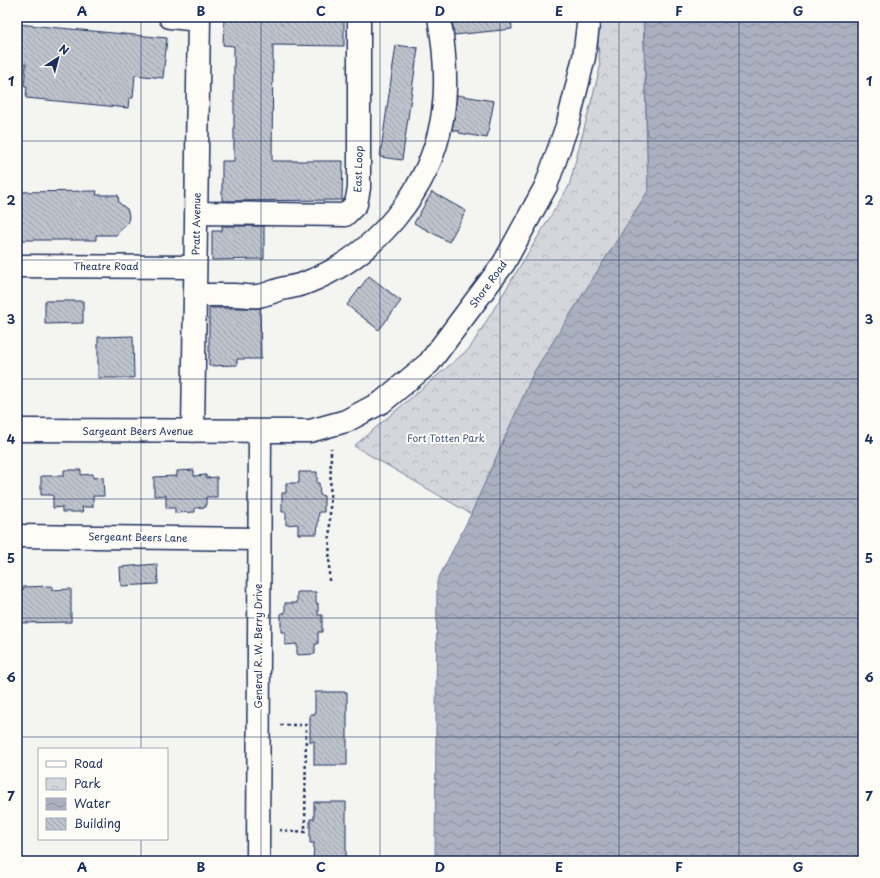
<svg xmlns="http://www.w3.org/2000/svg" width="880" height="878" font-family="'Playpen Sans',sans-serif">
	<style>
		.park { fill: url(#park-crowns); stroke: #78829c }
		.water { fill: url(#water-waves); stroke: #717c98 }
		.building { fill: url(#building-back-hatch); stroke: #1b2f5e }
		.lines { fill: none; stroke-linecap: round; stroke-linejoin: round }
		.minor-casing { stroke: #1b2f5e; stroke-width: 25 }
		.path { stroke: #1b2f5e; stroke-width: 2.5; stroke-dasharray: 3 3; stroke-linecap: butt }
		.minor { stroke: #fdfcf7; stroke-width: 22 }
		.grid { fill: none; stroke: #1b2f5e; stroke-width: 1; stroke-opacity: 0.55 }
		.labels { text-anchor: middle; stroke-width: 4; stroke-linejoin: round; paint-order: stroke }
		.street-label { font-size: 10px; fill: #1b2f5e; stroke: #fdfcf7 }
		.park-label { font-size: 10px; fill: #49597d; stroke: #fdfcf7 }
		.neatline { fill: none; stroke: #1b2f5e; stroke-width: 1.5 }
		.grid-label { font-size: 13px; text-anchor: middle; font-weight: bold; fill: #1b2f5e }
	</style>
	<defs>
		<pattern id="park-crowns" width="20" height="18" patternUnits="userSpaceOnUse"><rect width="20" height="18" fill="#d4d6db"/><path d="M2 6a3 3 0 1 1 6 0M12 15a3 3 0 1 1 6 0" fill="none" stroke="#b5b8be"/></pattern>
		<pattern id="water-waves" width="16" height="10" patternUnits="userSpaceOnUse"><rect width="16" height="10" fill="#aab0bf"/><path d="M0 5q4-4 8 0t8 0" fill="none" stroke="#8a909e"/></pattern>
		<pattern id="building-back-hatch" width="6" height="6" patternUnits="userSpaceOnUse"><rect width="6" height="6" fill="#bfc3cc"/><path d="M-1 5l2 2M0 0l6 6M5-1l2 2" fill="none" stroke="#9a9fa9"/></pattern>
	</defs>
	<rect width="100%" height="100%" fill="#f4f4f1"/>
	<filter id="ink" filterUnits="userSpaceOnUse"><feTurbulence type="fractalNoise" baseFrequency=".025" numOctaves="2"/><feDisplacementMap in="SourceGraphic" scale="8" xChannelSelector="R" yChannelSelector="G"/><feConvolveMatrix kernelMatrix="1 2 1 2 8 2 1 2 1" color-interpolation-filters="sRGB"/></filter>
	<g filter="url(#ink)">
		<path class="park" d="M 596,17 L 643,17 L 648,191 L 534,372 L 471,514 L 354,446 L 470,348 L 569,186 L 600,68 Z"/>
		<path class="water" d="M 644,17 L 863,17 L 863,861 L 435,861 L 437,581 L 471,514 L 534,372 L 648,191 Z"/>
		<path class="building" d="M 224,17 L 344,17 L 344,46 L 273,45 L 272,161 L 343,161 L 342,200 L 222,201 L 222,161 L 234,161 L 234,46 L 223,45 Z
			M 452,17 L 511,17 L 512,29 L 454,35 Z
			M 17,24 L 167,38 L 163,78 L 135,75 L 133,98 L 129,98 L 128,108 L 26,98 L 27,86 L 24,86 L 26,64 L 17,63 Z
			M 396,45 L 418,48 L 402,160 L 380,157 Z
			M 457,95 L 494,101 L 487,138 L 459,133 L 459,131 L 452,130 Z
			M 97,191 L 96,195 L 118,195 L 119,203 L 127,209 L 128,212 L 129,216 L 128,222 L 116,235 L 96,235 L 96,240 L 17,240 L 17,192 Z
			M 432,192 L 466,211 L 449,242 L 414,223 Z
			M 222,226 L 264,226 L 264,259 L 212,260 L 212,231 L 222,231 Z
			M 369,276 L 401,301 L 379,330 L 347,305 Z
			M 45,301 L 83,301 L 83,323 L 45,324 Z
			M 209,308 L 260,308 L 261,359 L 237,359 L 237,365 L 209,366 Z
			M 133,336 L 134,378 L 98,378 L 98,337 Z
			M 64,470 L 81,470 L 81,475 L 93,474 L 93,478 L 103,477 L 104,496 L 93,496 L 93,507 L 82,507 L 83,512 L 62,512 L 62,507 L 53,508 L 53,495 L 41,495 L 41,476 L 64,476 Z
			M 194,470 L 194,476 L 206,475 L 206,478 L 217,477 L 217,497 L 206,497 L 206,507 L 195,508 L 195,512 L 175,513 L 175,508 L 166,508 L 166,495 L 154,496 L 154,477 L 177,476 L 177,471 Z
			M 299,472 L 317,472 L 317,483 L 319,483 L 320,495 L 324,496 L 324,512 L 319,512 L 317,534 L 298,534 L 298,524 L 286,525 L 286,512 L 282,512 L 282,493 L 286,493 L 286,483 L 299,483 Z
			M 157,564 L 158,584 L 121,586 L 120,567 Z
			M 52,586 L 52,590 L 71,589 L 71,622 L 17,623 L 17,590 L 23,590 L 23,587 Z
			M 297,592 L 316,592 L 316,603 L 318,603 L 318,615 L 322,615 L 322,632 L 318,632 L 318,644 L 315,644 L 315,654 L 297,655 L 297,644 L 285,645 L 285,632 L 281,632 L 281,613 L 285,613 L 285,603 L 297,603 Z
			M 315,692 L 347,692 L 347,765 L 314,765 L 314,741 L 310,742 L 310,714 L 315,714 Z
			M 314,802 L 346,802 L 346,861 L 313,861 L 314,843 L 310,843 L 310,819 L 314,819 Z"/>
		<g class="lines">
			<g class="minor-casing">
				<path id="minor" d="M 170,17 L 199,20
					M 196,213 L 345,215 L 356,204 L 359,188 L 359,17
					M 17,266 L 195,267
					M 195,295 C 208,295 221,295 234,295 C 242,295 250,297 258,296 C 266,295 274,291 281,289 C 290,287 299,286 308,282 C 375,256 430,190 442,119 C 448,85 445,51 439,17
					M 17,430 L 310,431 L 346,421 L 382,402 L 429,363 L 504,263 L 546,186 L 568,123 L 584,57 L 589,17
					M 193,431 L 199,17
					M 17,536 L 258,539
					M 258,861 L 260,431"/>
			</g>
			<path class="path" d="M 329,581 L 331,448
				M 280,725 L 306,725 L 305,832 L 280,830"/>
			<use href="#minor" class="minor"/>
		</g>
	</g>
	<path class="grid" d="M 141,17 L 141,749M 261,17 L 261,861M 380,17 L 380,861M 500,17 L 500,861M 619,17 L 619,861M 739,17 L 739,861M 17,141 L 863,141M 17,260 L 863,260M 17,379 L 863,379M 17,499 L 863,499M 17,618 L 863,618M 17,737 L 863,737M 141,839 L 141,861"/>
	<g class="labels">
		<g class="street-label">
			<text transform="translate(358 169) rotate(-88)" y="4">East Loop</text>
			<text transform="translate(196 224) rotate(-89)" y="4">Pratt Avenue</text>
			<text x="106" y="270">Theatre Road</text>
			<text transform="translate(488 284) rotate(-54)" y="4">Shore Road</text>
			<text x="138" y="435">Sargeant Beers Avenue</text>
			<text transform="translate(138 537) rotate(1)" y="4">Sergeant Beers Lane</text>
			<text transform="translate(258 646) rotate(-90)" y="4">General R. W. Berry Drive</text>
		</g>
		<g class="park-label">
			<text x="446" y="442">Fort Totten Park</text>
		</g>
	</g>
	<rect width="880" height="878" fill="none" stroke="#fdfcf7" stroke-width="44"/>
	<rect x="38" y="748" width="130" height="92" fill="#fdfcf7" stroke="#a3aaba"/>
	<rect x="46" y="761" width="20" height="6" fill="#fdfcf7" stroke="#a3aaba"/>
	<text x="74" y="768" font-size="12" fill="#1b2f5e">Road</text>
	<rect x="46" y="778" width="20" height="12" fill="url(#park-crowns)" stroke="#a3aaba"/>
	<text x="74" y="788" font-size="12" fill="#1b2f5e">Park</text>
	<rect x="46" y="798" width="20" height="12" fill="url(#water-waves)" stroke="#a3aaba"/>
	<text x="74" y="808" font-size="12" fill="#1b2f5e">Water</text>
	<rect x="46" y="818" width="20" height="12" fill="url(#building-back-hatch)" stroke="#a3aaba"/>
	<text x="74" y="828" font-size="12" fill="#1b2f5e">Building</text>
	<g transform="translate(58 58) rotate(36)" stroke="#fdfcf7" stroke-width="3" paint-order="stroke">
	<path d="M0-3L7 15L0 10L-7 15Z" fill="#1b2f5e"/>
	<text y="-6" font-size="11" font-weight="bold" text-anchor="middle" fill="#1b2f5e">N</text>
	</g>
	<rect x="22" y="22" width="836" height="834" class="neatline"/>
	<g class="grid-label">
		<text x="82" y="16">A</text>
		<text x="201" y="16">B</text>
		<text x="321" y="16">C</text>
		<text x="440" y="16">D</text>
		<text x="559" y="16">E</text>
		<text x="679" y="16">F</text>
		<text x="798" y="16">G</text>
		<text x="11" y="86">1</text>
		<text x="869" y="86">1</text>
		<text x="11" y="205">2</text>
		<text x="869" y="205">2</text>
		<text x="11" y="324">3</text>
		<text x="869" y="324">3</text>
		<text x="11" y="444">4</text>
		<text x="869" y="444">4</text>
		<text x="11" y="563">5</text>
		<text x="869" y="563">5</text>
		<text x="11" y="682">6</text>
		<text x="869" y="682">6</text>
		<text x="11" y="801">7</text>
		<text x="869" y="801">7</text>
		<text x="82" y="872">A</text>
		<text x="201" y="872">B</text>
		<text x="321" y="872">C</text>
		<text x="440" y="872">D</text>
		<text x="559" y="872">E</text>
		<text x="679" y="872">F</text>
		<text x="798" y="872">G</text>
	</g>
</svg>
